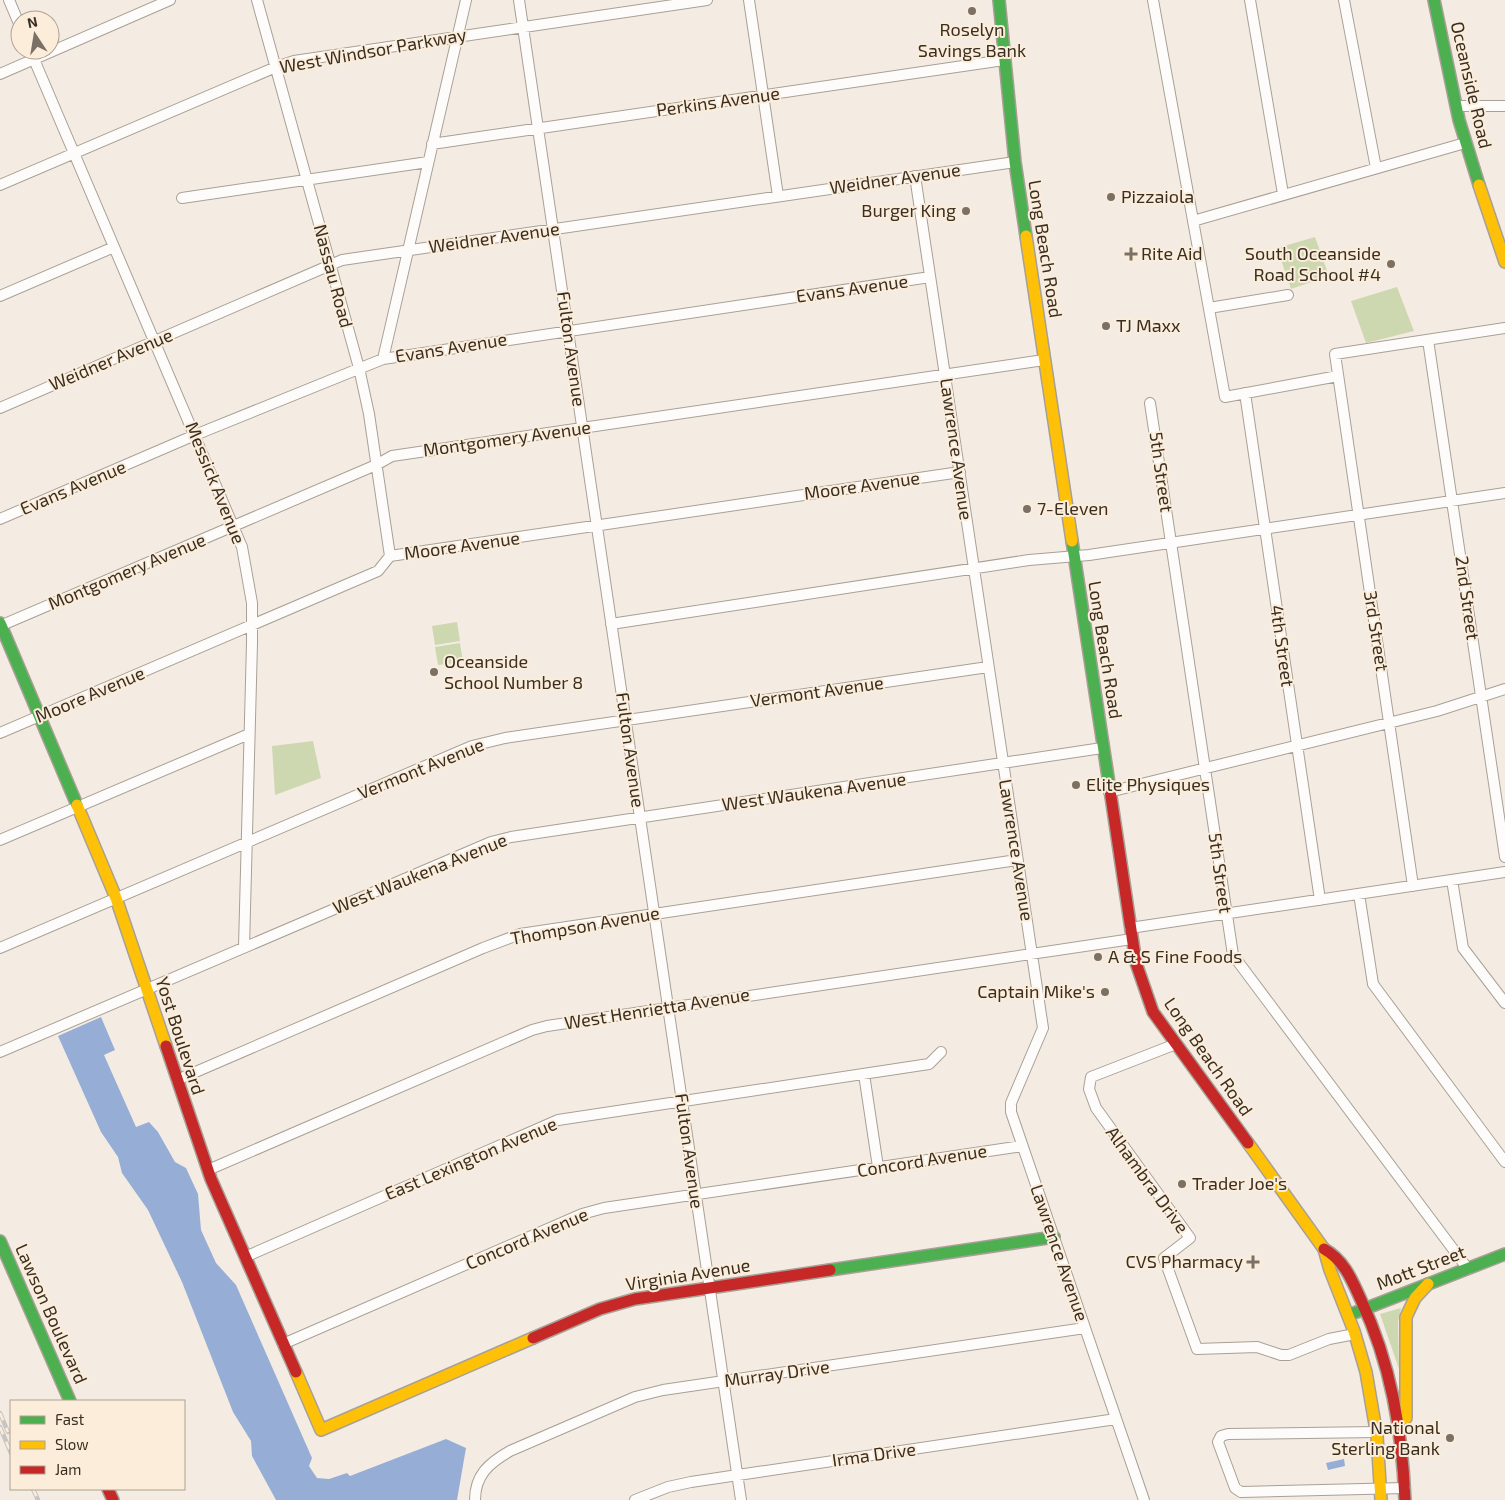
<svg xmlns="http://www.w3.org/2000/svg" width="1505" height="1500" font-family="'Exo 2',sans-serif">
	<style>
		.green { fill: #ced8b0 }
		.water { fill: #96aed6 }
		.lines { fill: none; stroke-linecap: round; stroke-linejoin: round }
		.street-casing { stroke: #a8a096; stroke-width: 12 }
		.fast-casing { stroke: #a8a096; stroke-width: 14 }
		.slow-casing { stroke: #a8a096; stroke-width: 14 }
		.jam-casing { stroke: #a8a096; stroke-width: 14 }
		.street { stroke: #fdfcfb; stroke-width: 10 }
		.fast { stroke: #4caf50; stroke-width: 11 }
		.slow { stroke: #ffc107; stroke-width: 11 }
		.jam { stroke: #c62828; stroke-width: 11 }
		.rail-casing { stroke: #c7c4c1; stroke-width: 4.5 }
		.rail { stroke: #fcedda; stroke-width: 2.5; stroke-dasharray: 8; stroke-linecap: butt }
		.poi-dot { fill: #7a7065; stroke: #fcedda; stroke-width: 2 }
		.labels { text-anchor: middle; stroke-width: 4; stroke-linejoin: round; paint-order: stroke }
		.poi-label { font-size: 18px; fill: #382e22; stroke: #fcedda; text-anchor: start }
		.street-label { font-size: 18px; fill: #382e22; stroke: #fcedda }
	</style>
	<rect width="100%" height="100%" fill="#f4ece2"/>
	<path class="green" d="M 1315,237 L 1329,276 L 1291,289 L 1277,248 Z
		M 1397,287 L 1414,331 L 1366,343 L 1351,301 Z
		M 457,622 L 460,641 L 435,645 L 432,626 Z
		M 460,643 L 463,662 L 438,665 L 435,647 Z
		M 313,741 L 321,778 L 275,795 L 272,746 Z
		M 1401,1308 L 1398,1322 L 1399,1369 L 1380,1314 Z"/>
	<path class="water" d="M 101,1017 L 115,1050 L 104,1055 L 136,1127 L 149,1122 L 158,1132 L 175,1162 L 186,1168 L 198,1194 L 201,1230 L 216,1263 L 236,1285 L 312,1458 L 309,1466 L 317,1478 L 329,1479 L 347,1473 L 350,1476 L 446,1439 L 466,1448 L 457,1500 L 276,1500 L 252,1456 L 251,1441 L 233,1412 L 182,1282 L 148,1210 L 122,1173 L 118,1157 L 101,1132 L 58,1036 Z
		M 1344,1459 L 1345,1466 L 1328,1470 L 1326,1463 Z"/>
	<g class="lines">
		<g class="street-casing">
			<path id="street" d="M 9,0 L 20,26
				M 257,0 L 359,368 L 369,414 L 390,556
				M 519,0 L 741,1500
				M 749,0 L 778,196
				M 1153,0 L 1225,397 L 1338,376
				M 1250,0 L 1283,194
				M 1344,0 L 1376,168
				M 30,50 L 242,547 L 252,603 L 252,643 L 244,947
				M 0,74 L 170,0
				M 1456,106 L 1505,106
				M 432,144 L 1004,60
				M 915,176 L 1043,1028 L 1011,1103 L 1011,1112 L 1144,1500
				M 0,185 L 276,67 L 294,61 L 707,0
				M 182,198 L 428,162
				M 1193,221 L 1465,143
				M 0,296 L 114,247
				M 1209,308 L 1288,295
				M 1428,340 L 1505,857
				M 383,359 L 466,0
				M 1245,393 L 1320,900
				M 1150,403 L 1233,955 L 1468,1269
				M 0,408 L 342,260 L 1015,162
				M 0,519 L 195,435 L 383,359 L 930,277
				M 611,624 L 1029,560 L 1089,555 L 1505,493
				M 0,626 L 376,465 L 392,456 L 1044,360
				M 0,733 L 378,571 L 390,556 L 960,472
				M 1109,792 L 1437,711 L 1505,689
				M 0,840 L 249,734
				M 1452,880 L 1463,948 L 1505,1003
				M 1413,886 L 1335,354 L 1505,328
				M 1359,894 L 1373,984 L 1505,1162
				M 1130,928 L 1505,872
				M 0,948 L 472,746 L 505,738 L 988,667
				M 1176,1044 L 1091,1077 L 1089,1089 L 1096,1108 L 1190,1238 L 1164,1258 L 1197,1349 L 1257,1347 L 1281,1355 L 1289,1355 L 1329,1339 L 1355,1334
				M 0,1052 L 491,842 L 511,837 L 1102,748
				M 864,1074 L 878,1167
				M 177,1080 L 483,948 L 520,934 L 1017,860
				M 208,1170 L 532,1030 L 547,1026 L 1132,939
				M 245,1257 L 558,1120 L 929,1064 L 941,1052
				M 283,1344 L 582,1214 L 604,1208 L 1022,1146
				M 1377,1432 L 1228,1434 L 1221,1436 L 1218,1442 L 1235,1488 L 1241,1492 L 1405,1488
				M 475,1500 C 475,1475 489,1463 510,1451 L 635,1397 L 663,1390 L 1085,1328
				M 635,1500 L 668,1487 L 691,1482 L 1116,1419"/>
		</g>
		<g class="fast-casing">
			<path id="fast" d="M 999,0 L 1015,162 L 1026,236
				M 1434,0 L 1459,120 L 1479,185
				M 1072,541 L 1110,790
				M 0,623 L 77,805
				M 0,1241 L 70,1401
				M 830,1270 L 1054,1237
				M 1349,1315 L 1505,1254"/>
		</g>
		<g class="slow-casing">
			<path id="slow" d="M 1479,185 L 1505,262
				M 1026,236 L 1072,541
				M 77,805 L 116,898 L 166,1046
				M 1248,1143 L 1324,1249 L 1330,1270 L 1354,1331 L 1366,1372 L 1377,1436 L 1381,1500
				M 296,1372 L 321,1430 L 533,1338
				M 1406,1418 L 1406,1317 L 1415,1298 L 1428,1284"/>
		</g>
		<g class="jam-casing">
			<path id="jam" d="M 1110,790 L 1136,963 L 1153,1012 L 1248,1143
				M 166,1046 L 211,1179 L 296,1372
				M 1324,1249 C 1344,1260 1352,1280 1361,1300 C 1391,1364 1402,1430 1405,1500
				M 533,1338 L 600,1309 L 635,1299 L 830,1270
				M 108,1489 L 113,1500"/>
		</g>
		<use href="#street" class="street"/>
		<use href="#fast" class="fast"/>
		<use href="#slow" class="slow"/>
		<use href="#jam" class="jam"/>
		<g class="rail-casing">
			<path id="rail" d="M 0,1413 L 8,1432
				M 0,1427 L 11,1453
				M 33,1489 L 38,1500"/>
		</g>
		<use href="#rail" class="rail"/>
	</g>
	<g class="poi-dot">
		<circle cx="972" cy="11" r="5"/>
		<circle cx="1111" cy="197" r="5"/>
		<circle cx="966" cy="211" r="5"/>
		<path d="M1128.5 246.5h5v5h5v5h-5v5h-5v-5h-5v-5h5z"/>
		<circle cx="1391" cy="264" r="5"/>
		<circle cx="1106" cy="326" r="5"/>
		<circle cx="1027" cy="509" r="5"/>
		<circle cx="434" cy="672" r="5"/>
		<circle cx="1076" cy="785" r="5"/>
		<circle cx="1098" cy="957" r="5"/>
		<circle cx="1105" cy="992" r="5"/>
		<circle cx="1182" cy="1184" r="5"/>
		<path d="M1250.5 1254.5h5v5h5v5h-5v5h-5v-5h-5v-5h5z"/>
		<circle cx="1450" cy="1438" r="5"/>
	</g>
	<g class="labels">
		<g class="poi-label">
			<text x="972" y="36" text-anchor="middle">Roselyn<tspan x="972" dy="21">Savings Bank</tspan></text>
			<text x="1121" y="203">Pizzaiola</text>
			<text x="956" y="217" text-anchor="end">Burger King</text>
			<text x="1141" y="260">Rite Aid</text>
			<text x="1381" y="260" text-anchor="end">South Oceanside<tspan x="1381" dy="21">Road School #4</tspan></text>
			<text x="1116" y="332">TJ Maxx</text>
			<text x="1037" y="515">7-Eleven</text>
			<text x="444" y="668">Oceanside<tspan x="444" dy="21">School Number 8</tspan></text>
			<text x="1086" y="791">Elite Physiques</text>
			<text x="1108" y="963">A &amp; S Fine Foods</text>
			<text x="1095" y="998" text-anchor="end">Captain Mike's</text>
			<text x="1192" y="1190">Trader Joe's</text>
			<text x="1243" y="1268" text-anchor="end">CVS Pharmacy</text>
			<text x="1440" y="1434" text-anchor="end">National<tspan x="1440" dy="21">Sterling Bank</tspan></text>
		</g>
		<g class="street-label">
			<text transform="translate(373 51) rotate(-10)" y="6">West Windsor Parkway</text>
			<text transform="translate(1471 85) rotate(77)" y="6">Oceanside Road</text>
			<text transform="translate(718 102) rotate(-8)" y="6">Perkins Avenue</text>
			<text transform="translate(895 179) rotate(-8)" y="6">Weidner Avenue</text>
			<text transform="translate(494 238) rotate(-8)" y="6">Weidner Avenue</text>
			<text transform="translate(1045 249) rotate(81)" y="6">Long Beach Road</text>
			<text transform="translate(333 276) rotate(75)" y="6">Nassau Road</text>
			<text transform="translate(852 289) rotate(-8)" y="6">Evans Avenue</text>
			<text transform="translate(451 348) rotate(-9)" y="6">Evans Avenue</text>
			<text transform="translate(571 349) rotate(82)" y="6">Fulton Avenue</text>
			<text transform="translate(111 360) rotate(-23)" y="6">Weidner Avenue</text>
			<text transform="translate(507 439) rotate(-8)" y="6">Montgomery Avenue</text>
			<text transform="translate(956 449) rotate(82)" y="6">Lawrence Avenue</text>
			<text transform="translate(1161 472) rotate(82)" y="6">5th Street</text>
			<text transform="translate(215 483) rotate(68)" y="6">Messick Avenue</text>
			<text transform="translate(862 486) rotate(-8)" y="6">Moore Avenue</text>
			<text transform="translate(73 488) rotate(-23)" y="6">Evans Avenue</text>
			<text transform="translate(462 546) rotate(-8)" y="6">Moore Avenue</text>
			<text transform="translate(127 572) rotate(-23)" y="6">Montgomery Avenue</text>
			<text transform="translate(1467 598) rotate(82)" y="6">2nd Street</text>
			<text transform="translate(1376 631) rotate(81)" y="6">3rd Street</text>
			<text transform="translate(1282 646) rotate(82)" y="6">4th Street</text>
			<text transform="translate(1105 650) rotate(81)" y="6">Long Beach Road</text>
			<text transform="translate(817 692) rotate(-8)" y="6">Vermont Avenue</text>
			<text transform="translate(90 695) rotate(-23)" y="6">Moore Avenue</text>
			<text transform="translate(630 750) rotate(82)" y="6">Fulton Avenue</text>
			<text transform="translate(421 769) rotate(-22)" y="6">Vermont Avenue</text>
			<text transform="translate(814 792) rotate(-8)" y="6">West Waukena Avenue</text>
			<text transform="translate(1016 850) rotate(81)" y="6">Lawrence Avenue</text>
			<text transform="translate(1220 873) rotate(82)" y="6">5th Street</text>
			<text transform="translate(420 874) rotate(-22)" y="6">West Waukena Avenue</text>
			<text transform="translate(585 926) rotate(-10)" y="6">Thompson Avenue</text>
			<text transform="translate(657 1009) rotate(-9)" y="6">West Henrietta Avenue</text>
			<text transform="translate(180 1036) rotate(72)" y="6">Yost Boulevard</text>
			<text transform="translate(1208 1057) rotate(55)" y="6">Long Beach Road</text>
			<text transform="translate(689 1151) rotate(82)" y="6">Fulton Avenue</text>
			<text transform="translate(471 1159) rotate(-23)" y="6">East Lexington Avenue</text>
			<text transform="translate(922 1161) rotate(-9)" y="6">Concord Avenue</text>
			<text transform="translate(1147 1180) rotate(54)" y="6">Alhambra Drive</text>
			<text transform="translate(527 1239) rotate(-23)" y="6">Concord Avenue</text>
			<text transform="translate(1059 1253) rotate(71)" y="6">Lawrence Avenue</text>
			<text transform="translate(1421 1268) rotate(-21)" y="6">Mott Street</text>
			<text transform="translate(688 1275) rotate(-9)" y="6">Virginia Avenue</text>
			<text transform="translate(51 1314) rotate(66)" y="6">Lawson Boulevard</text>
			<text transform="translate(777 1374) rotate(-8)" y="6">Murray Drive</text>
			<text transform="translate(874 1455) rotate(-8)" y="6">Irma Drive</text>
		</g>
	</g>
	<rect x="10" y="1400" width="175" height="90" fill="#fcedda" stroke="#aea190"/>
	<rect x="20" y="1416" width="25" height="8" fill="#4caf50" stroke="#aea190"/>
	<text x="55" y="1425" font-size="15" fill="#382e22">Fast</text>
	<rect x="20" y="1441" width="25" height="8" fill="#ffc107" stroke="#aea190"/>
	<text x="55" y="1450" font-size="15" fill="#382e22">Slow</text>
	<rect x="20" y="1466" width="25" height="8" fill="#c62828" stroke="#aea190"/>
	<text x="55" y="1475" font-size="15" fill="#382e22">Jam</text>
	<g transform="translate(35 35) rotate(348)"><circle r="24" fill="#fcedda" stroke="#aea190"/>
	<path d="M0-4L9 19L0 12L-9 19Z" fill="#7a7065"/>
	<text y="-8" font-size="14" font-weight="bold" text-anchor="middle" fill="#382e22">N</text>
	</g>
</svg>
